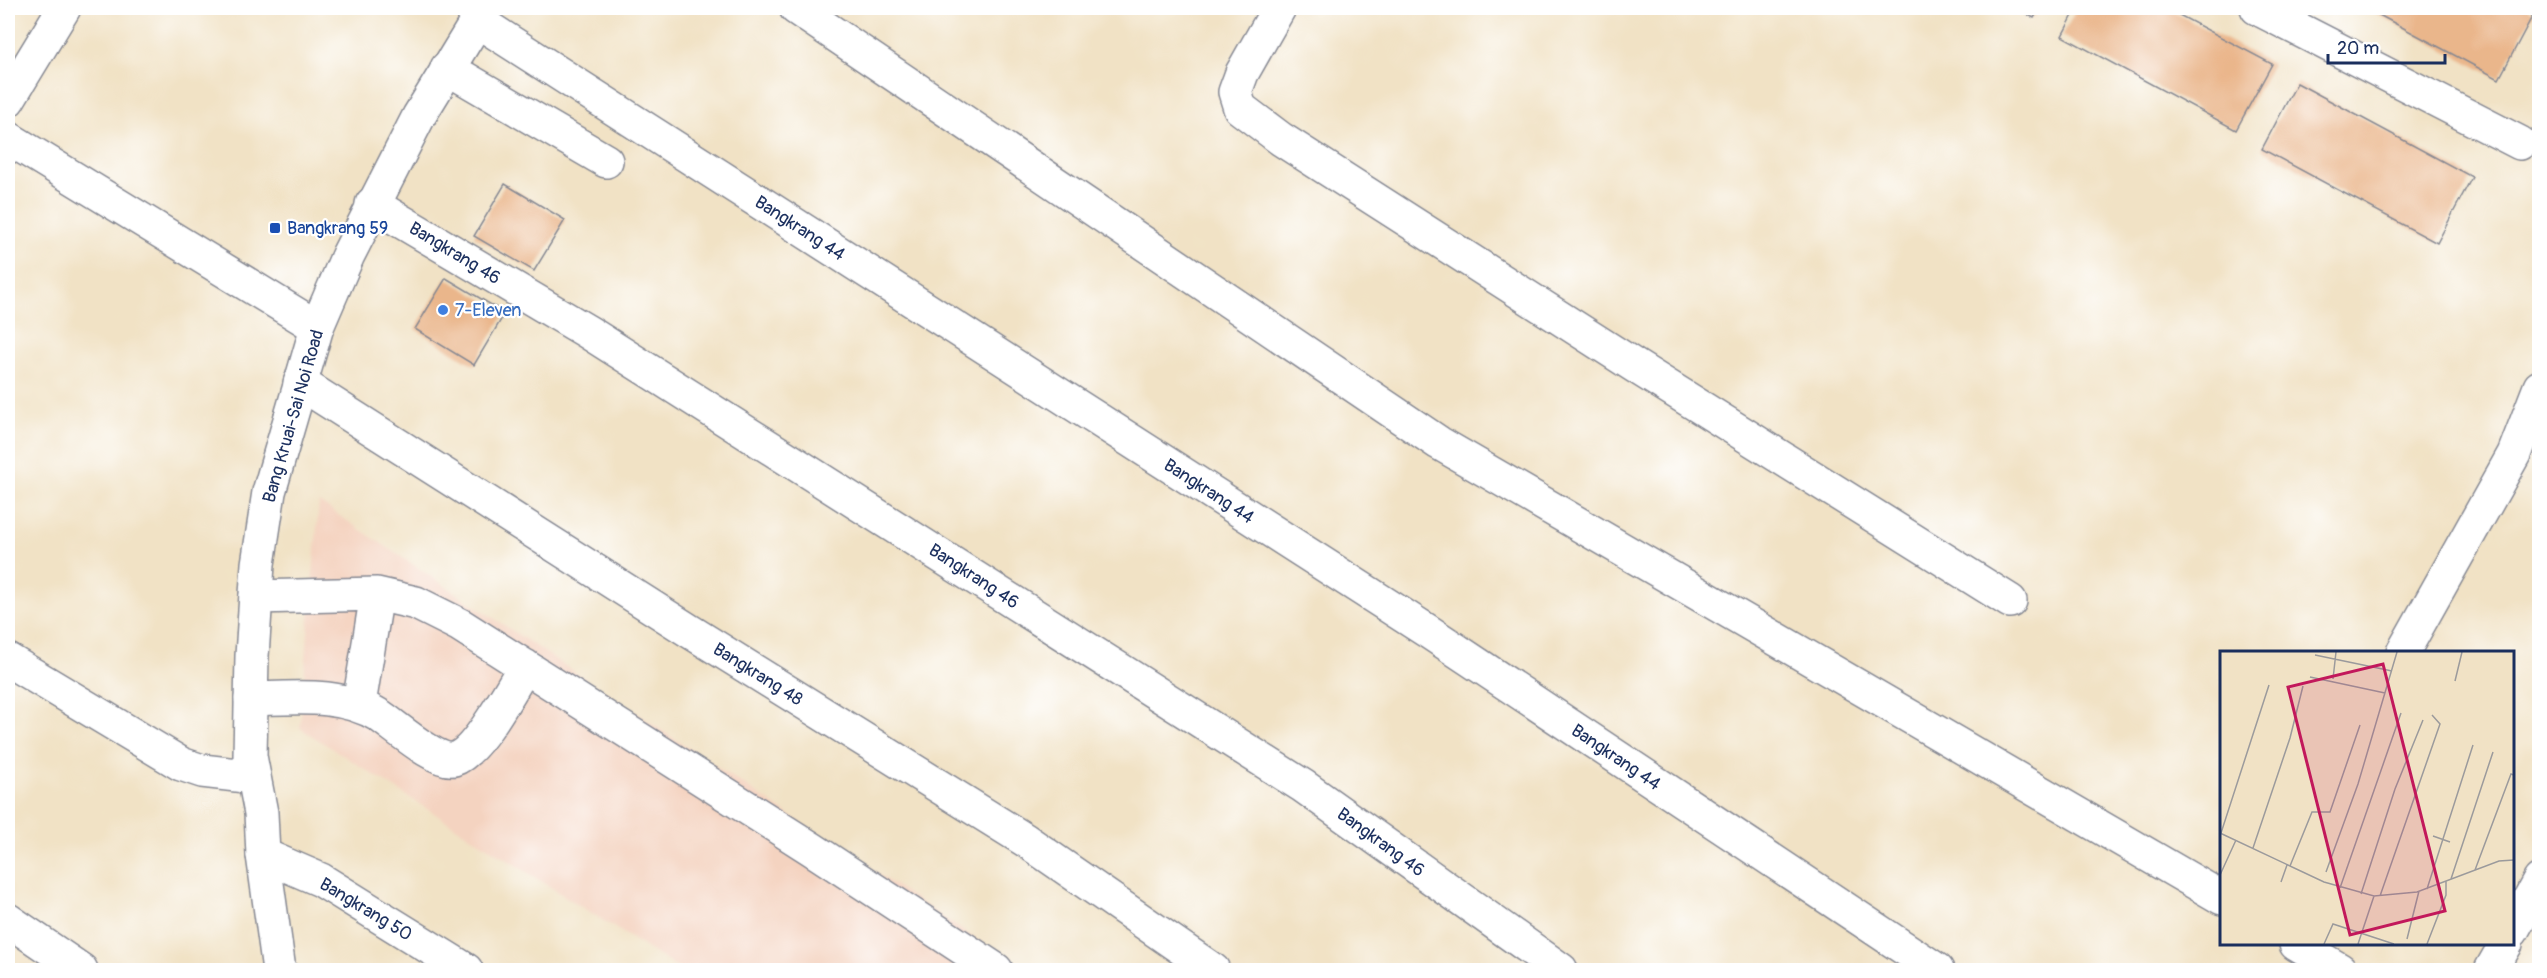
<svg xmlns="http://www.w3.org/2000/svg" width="2547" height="978" font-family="Pangolin,sans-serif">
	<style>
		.built { fill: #f4d3c0 }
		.building { fill: #eab68b }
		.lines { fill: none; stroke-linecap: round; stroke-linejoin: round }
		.minor-casing { stroke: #868892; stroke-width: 36 }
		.major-casing { stroke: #868892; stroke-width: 36 }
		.minor { stroke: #fff; stroke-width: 33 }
		.major { stroke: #fff; stroke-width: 33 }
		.transit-dot { fill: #1a4fb4; stroke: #fff; stroke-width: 2 }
		.shop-dot { fill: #3f7fe0; stroke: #fff; stroke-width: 2 }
		.labels { text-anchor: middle; stroke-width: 4.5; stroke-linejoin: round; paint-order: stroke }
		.transit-label { font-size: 18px; fill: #164399; stroke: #fff; text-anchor: start }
		.street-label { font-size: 18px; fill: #1b2f5e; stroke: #fff }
		.shop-label { font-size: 18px; fill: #366cbe; stroke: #fff; text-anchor: start }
		.inset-road { fill: none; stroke: #9b9a9c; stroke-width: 1.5 }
		.view { fill: #c2185b; fill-opacity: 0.15; stroke: #c2185b; stroke-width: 3 }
		.inset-edge { fill: none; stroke: #1b2f5e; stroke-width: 3 }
	</style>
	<rect width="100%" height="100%" fill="#fff"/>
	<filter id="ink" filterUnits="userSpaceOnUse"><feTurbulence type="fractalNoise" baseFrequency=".0167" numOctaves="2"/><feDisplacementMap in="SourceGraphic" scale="12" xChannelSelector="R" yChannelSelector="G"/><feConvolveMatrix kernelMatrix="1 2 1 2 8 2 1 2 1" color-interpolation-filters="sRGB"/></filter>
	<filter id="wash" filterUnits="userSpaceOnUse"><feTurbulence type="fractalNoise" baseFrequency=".008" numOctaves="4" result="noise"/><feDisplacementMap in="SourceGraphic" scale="24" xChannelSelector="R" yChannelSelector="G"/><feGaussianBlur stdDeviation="1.35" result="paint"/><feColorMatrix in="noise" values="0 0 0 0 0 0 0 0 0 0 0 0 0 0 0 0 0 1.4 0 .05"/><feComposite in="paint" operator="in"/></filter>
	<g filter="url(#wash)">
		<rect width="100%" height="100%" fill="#f1e2c5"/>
		<path class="built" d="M 319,502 L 1022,970 L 681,970 L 300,728 Z"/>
		<g id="blocks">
			<path class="building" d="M 2015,8 L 2040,8 L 2034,18 Z
				M 2077,8 L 2166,8 L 2272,64 L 2236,130 L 2062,36 Z
				M 2366,8 L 2524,8 L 2534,13 L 2499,79 Z
				M 2297,83 L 2472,177 L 2437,243 L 2262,149 Z
				M 505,184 L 565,220 L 534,271 L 474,236 Z
				M 446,278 L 505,313 L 474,365 L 415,329 Z"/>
		</g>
	</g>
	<g filter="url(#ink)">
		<use href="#blocks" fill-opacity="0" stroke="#868892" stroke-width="1.5"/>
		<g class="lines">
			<g class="minor-casing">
				<path id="minor" d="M 796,8 L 1439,443 L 2222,898
					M 1279,8 L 1242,73 L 1235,92 L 1240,108 L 1281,139 L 1635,366 L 2010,601
					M 2257,8 L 2520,143
					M 476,20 L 1429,632 L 1937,970
					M 447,68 L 606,161
					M 8,100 L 64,8
					M 8,138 L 317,327
					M 372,204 L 588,332 L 1303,786 L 1561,970
					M 300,383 L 688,630 L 1025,840 L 1213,970
					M 256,597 L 377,594 L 416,603 L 460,625 L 812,849 L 996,970
					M 2403,652 L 2514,454 L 2540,387
					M 8,660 L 181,764 L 202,771 L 254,777
					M 251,699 C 295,698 341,692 380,716 C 395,726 438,764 454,759 C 477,753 512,687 525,666
					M 359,704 L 377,594
					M 263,855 L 321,880 L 466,970
					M 8,920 L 81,970
					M 2512,931 L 2540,880
					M 2296,944 L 2340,970
					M 2491,970 L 2506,944"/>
			</g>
			<g class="major-casing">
				<path id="major" d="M 279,970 L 263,855 L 261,813 L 250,756 L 252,656 L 258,564 L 269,492 L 317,327 L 348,255 L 419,116 L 485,8"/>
			</g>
			<use href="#minor" class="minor"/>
			<use href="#major" class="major"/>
		</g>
	</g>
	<rect class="transit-dot" x="269" y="222" width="12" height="12" rx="3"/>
	<circle class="shop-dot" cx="443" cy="310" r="6"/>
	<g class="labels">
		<g class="transit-label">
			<text x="287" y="234">Bangkrang 59</text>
		</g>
		<g class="street-label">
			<text transform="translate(800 228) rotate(33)" y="6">Bangkrang 44</text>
			<text transform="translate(455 253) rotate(31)" y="6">Bangkrang 46</text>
			<text transform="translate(293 416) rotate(-74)" y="6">Bang Kruai-Sai Noi Road</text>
			<text transform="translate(1209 491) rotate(33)" y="6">Bangkrang 44</text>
			<text transform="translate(974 576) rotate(33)" y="6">Bangkrang 46</text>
			<text transform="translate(758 674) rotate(32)" y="6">Bangkrang 48</text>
			<text transform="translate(1616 757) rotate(34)" y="6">Bangkrang 44</text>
			<text transform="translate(1381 842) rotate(36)" y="6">Bangkrang 46</text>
			<text transform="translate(366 909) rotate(31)" y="6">Bangkrang 50</text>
		</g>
		<g class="shop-label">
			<text x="455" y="316">7-Eleven</text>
		</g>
	</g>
	<g transform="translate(2220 651)">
		<rect width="294" height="294" fill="#f1e2c5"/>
		<path class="inset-road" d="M 95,4 L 172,20M 90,26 L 165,42M 113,28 L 116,1M 235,30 L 242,1M 0,182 L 104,231 L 154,245 L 197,241 L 279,210 L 294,209M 1,182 L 49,34M 213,185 L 230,191M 33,197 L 70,87 L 83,35M 70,215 L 92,161 L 110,161 L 140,74M 255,219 L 291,123 L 294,124M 106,221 L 138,133 L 177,1M 0,224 L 16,189M 231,228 L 273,101M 61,231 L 67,214M 120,237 L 181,62M 207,238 L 253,94M 141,243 L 175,138 L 203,69M 160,245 L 220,73 L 212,64M 187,288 L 199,240M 104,293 L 113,273 L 174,293M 138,293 L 154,245M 207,293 L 226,244 L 226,230"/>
		<path class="view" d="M 163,13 L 225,260 L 130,284 L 68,36 Z"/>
		<rect width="294" height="294" class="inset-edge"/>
	</g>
	<rect width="2547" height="978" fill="none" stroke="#fff" stroke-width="30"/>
	<path d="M2328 54v9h117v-9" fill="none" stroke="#1b2f5e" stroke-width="3"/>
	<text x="2337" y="54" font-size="18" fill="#1b2f5e" stroke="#ffffff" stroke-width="4.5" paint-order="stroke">20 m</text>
</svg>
